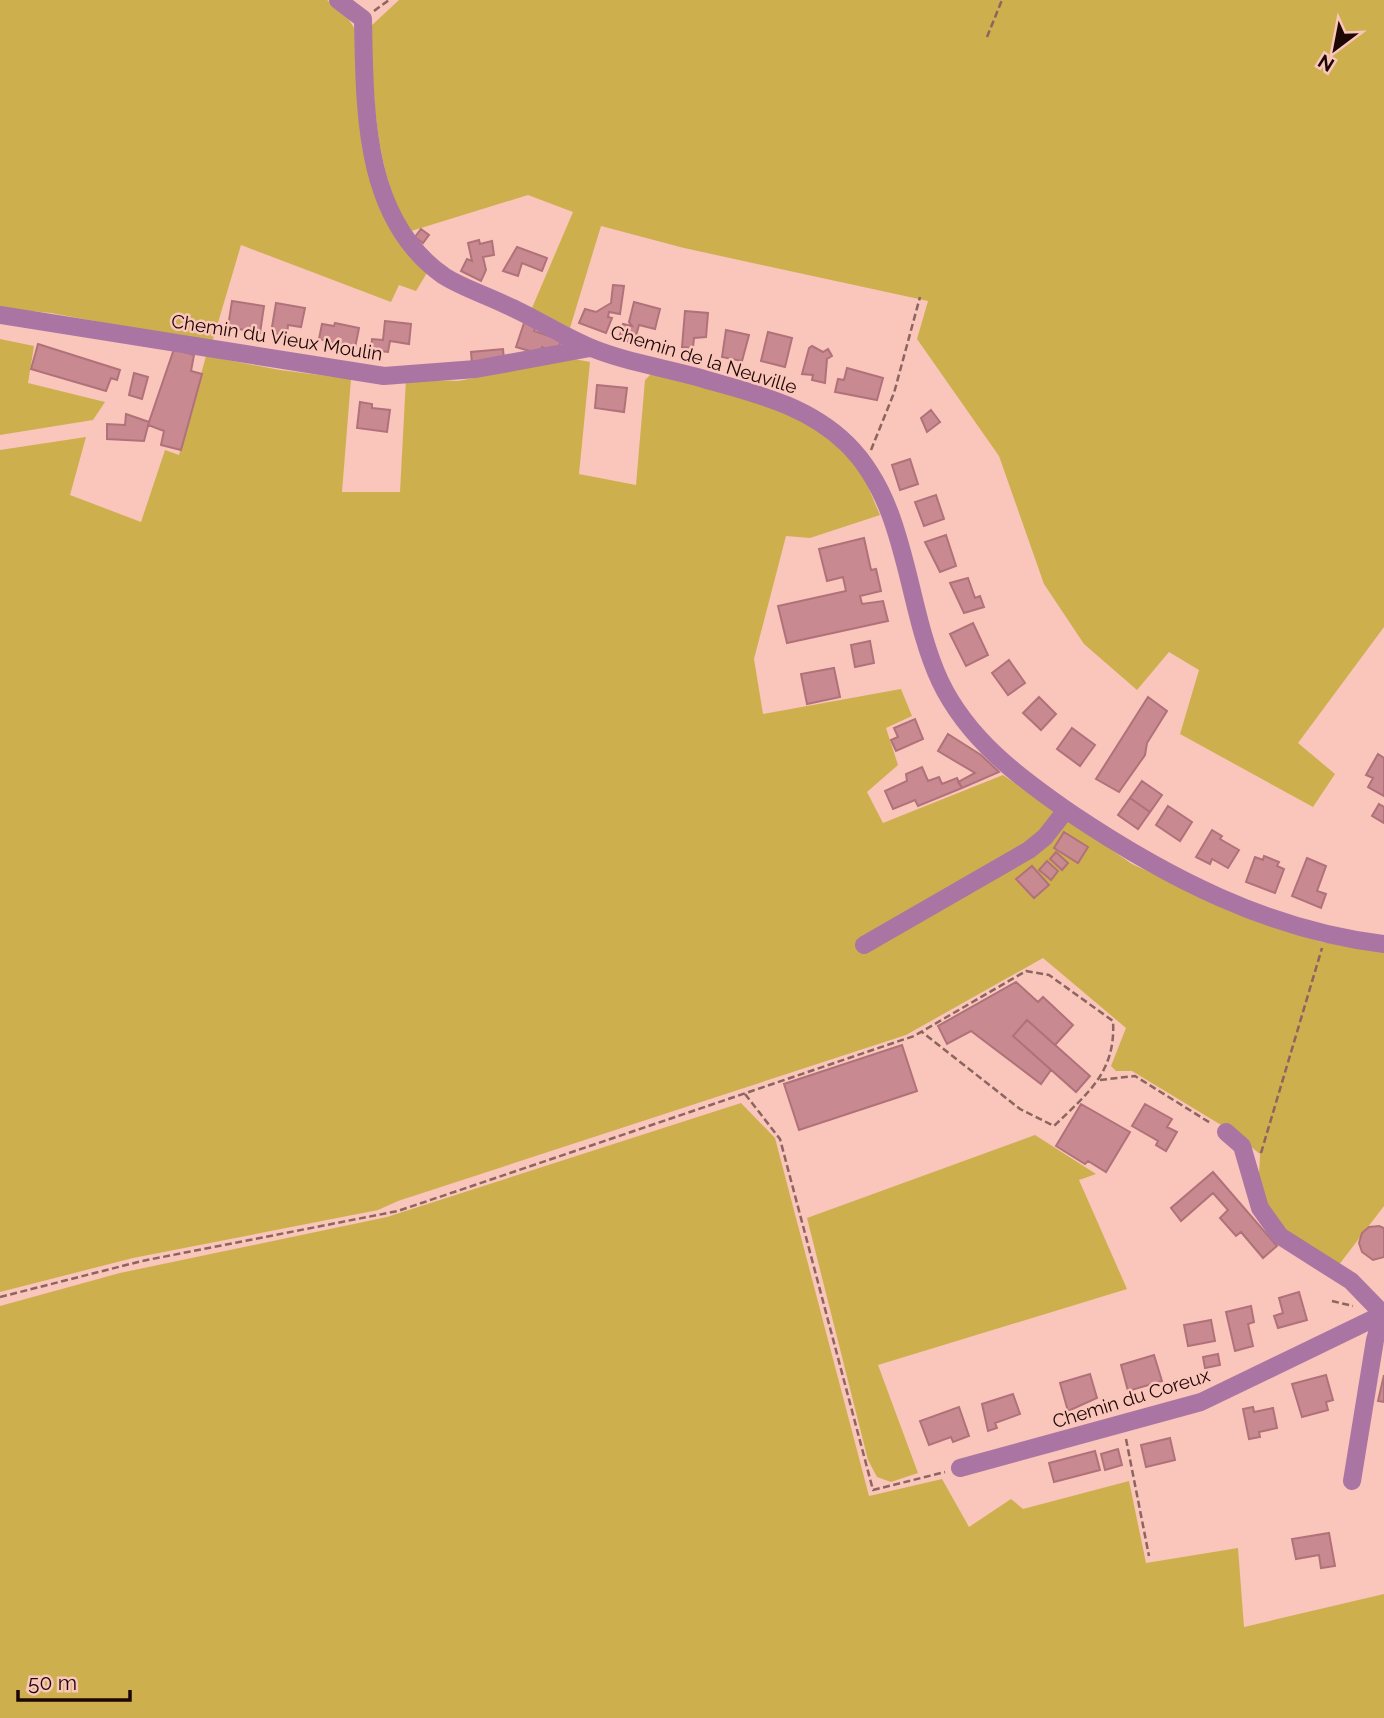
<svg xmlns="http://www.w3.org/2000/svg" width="1384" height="1718" font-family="Raleway,sans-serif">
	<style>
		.green { fill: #ceaf4e }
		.building { fill: #c98990; stroke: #b0727a; stroke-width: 2 }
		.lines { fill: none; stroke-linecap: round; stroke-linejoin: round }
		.path { stroke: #8b655f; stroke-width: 2.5; stroke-dasharray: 7 3.5; stroke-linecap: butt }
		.minor { stroke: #ab75a3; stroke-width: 18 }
		.labels { text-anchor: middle; stroke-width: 5; stroke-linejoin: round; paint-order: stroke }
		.street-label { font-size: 19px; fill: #1d0705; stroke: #fac5ba }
	</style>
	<rect width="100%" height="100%" fill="#fac5ba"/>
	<path class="green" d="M 0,0 L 327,0 L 344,12 L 358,34 L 371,171 L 430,268 L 416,291 L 399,285 L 391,302 L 241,245 L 212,343 L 51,313 L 0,308 Z
		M 399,0 L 1384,0 L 1384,627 L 1298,743 L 1335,774 L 1313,807 L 1180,734 L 1199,670 L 1169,652 L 1137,690 L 1084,644 L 1044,584 L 999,456 L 917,339 L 928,301 L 684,248 L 601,226 L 570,328 L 532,308 L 573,212 L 528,195 L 408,232 C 375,166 373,99 371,26 Z
		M 0,339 L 34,346 L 28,383 L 105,402 L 93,420 L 0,435 Z
		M 206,356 L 280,370 L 351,379 L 342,492 L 400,492 L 406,379 L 458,381 L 574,359 L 590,362 L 579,474 L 636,485 L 645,380 L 652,373 C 703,388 798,406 838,440 C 859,458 869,490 880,515 L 810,538 L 786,536 L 754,659 L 763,714 L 901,689 L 912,716 L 886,728 L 898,765 L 867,792 L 883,823 L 1003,775 L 1132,864 L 1240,913 L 1321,942 L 1384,950 L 1384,1206 L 1338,1266 C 1309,1248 1263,1226 1259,1187 C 1258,1177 1260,1165 1260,1154 L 1231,1131 L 1132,1071 L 1116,1071 L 1111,1066 L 1126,1028 L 1043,958 L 906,1035 L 398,1201 L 378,1210 L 133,1258 L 0,1292 L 0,450 L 86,437 L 70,495 L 141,522 L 165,450 L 179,455 Z
		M 741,1103 L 775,1138 L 869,1496 L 942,1479 L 969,1527 L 1011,1499 L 1023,1509 L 1129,1481 L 1146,1563 L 1238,1548 L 1244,1627 L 1384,1594 L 1384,1718 L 0,1718 L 0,1306 L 120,1273 L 387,1217 Z
		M 1035,1135 L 1096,1174 L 1079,1180 L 1127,1289 L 878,1365 L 918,1473 L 891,1482 L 877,1477 L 868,1460 L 807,1218 Z"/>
	<path class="building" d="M 421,229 L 429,235 L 423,243 L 415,237 Z
		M 479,240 L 480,244 L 492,241 L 494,255 L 483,257 L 486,270 L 481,281 L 461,271 L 467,259 L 472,261 L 468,243 Z
		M 517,247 L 547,258 L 542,271 L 522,263 L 518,276 L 503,271 Z
		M 613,285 L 624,286 L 620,314 L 609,312 L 608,317 L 612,318 L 606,333 L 579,323 L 585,309 L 596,312 L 611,303 Z
		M 232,301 L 264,306 L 260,333 L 228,327 Z
		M 634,302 L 660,309 L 655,329 L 639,325 L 634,343 L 619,339 L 623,324 L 632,326 L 629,322 Z
		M 276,303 L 305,308 L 301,327 L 288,325 L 287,336 L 271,333 Z
		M 685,311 L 708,313 L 706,337 L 694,338 L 693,348 L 682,347 Z
		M 525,320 L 536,327 L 534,331 L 561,340 L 559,348 L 550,350 L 542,347 L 540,354 L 516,347 Z
		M 385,321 L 411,324 L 409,344 L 390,341 L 388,352 L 371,350 L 372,339 L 383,340 Z
		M 335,323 L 359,328 L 355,348 L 319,339 L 322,324 L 334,326 Z
		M 726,330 L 749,335 L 742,361 L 722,357 Z
		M 768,332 L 792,338 L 785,367 L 761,361 Z
		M 38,344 L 120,370 L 117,380 L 111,378 L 106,391 L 31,369 Z
		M 812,346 L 823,352 L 828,349 L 832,356 L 827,359 L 825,383 L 812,380 L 813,375 L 802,374 L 809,348 Z
		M 174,349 L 194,355 L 191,371 L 202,374 L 181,450 L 161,445 L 164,431 L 148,425 Z
		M 503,349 L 504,360 L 472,365 L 471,352 Z
		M 847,368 L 883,378 L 877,400 L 835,392 L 838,379 L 844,380 Z
		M 134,373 L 148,377 L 142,399 L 129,395 Z
		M 597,385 L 627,388 L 624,412 L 595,408 Z
		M 360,402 L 372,404 L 372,408 L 390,410 L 387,432 L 357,428 Z
		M 931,410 L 940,422 L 927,432 L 921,418 Z
		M 126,414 L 149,422 L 144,441 L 107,439 L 107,424 L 125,425 Z
		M 910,459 L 918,484 L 900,490 L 892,465 Z
		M 936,495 L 944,519 L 924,526 L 915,502 Z
		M 946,535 L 956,566 L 940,572 L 925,542 Z
		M 864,538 L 871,570 L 876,569 L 881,591 L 860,596 L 862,604 L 883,601 L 888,621 L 787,643 L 778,606 L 846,591 L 843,577 L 827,581 L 819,549 Z
		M 968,578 L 975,598 L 980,596 L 984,607 L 964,613 L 950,583 Z
		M 973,623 L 988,655 L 966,666 L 950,634 Z
		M 870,641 L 874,663 L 855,667 L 851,645 Z
		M 1009,660 L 1025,683 L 1008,695 L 992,673 Z
		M 834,668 L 840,697 L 807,704 L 801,674 Z
		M 1039,697 L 1056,714 L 1041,730 L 1023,713 Z
		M 1148,697 L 1167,711 L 1147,743 L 1145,755 L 1119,792 L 1096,779 Z
		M 915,719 L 923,739 L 896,751 L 891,740 L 898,737 L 894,728 Z
		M 1072,728 L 1095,745 L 1080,766 L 1057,749 Z
		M 948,734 L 981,755 L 999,772 L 962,788 L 958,782 L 975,773 L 938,751 Z
		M 1378,754 L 1384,758 L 1384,796 L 1368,787 L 1373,778 L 1366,775 Z
		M 922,767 L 928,781 L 939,777 L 942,784 L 957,778 L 962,788 L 918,806 L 915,800 L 893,809 L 885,791 L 907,781 L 906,774 Z
		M 1142,781 L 1162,795 L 1150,812 L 1130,798 Z
		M 1130,798 L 1150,812 L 1138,829 L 1118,815 Z
		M 1379,804 L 1384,807 L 1384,823 L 1372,816 Z
		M 1168,806 L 1192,822 L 1180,841 L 1156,825 Z
		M 1212,830 L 1222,836 L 1220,839 L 1239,850 L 1228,868 L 1212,859 L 1210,864 L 1196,857 Z
		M 1064,832 L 1088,847 L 1078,863 L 1054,848 Z
		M 1056,852 L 1068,863 L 1062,870 L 1050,859 Z
		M 1264,856 L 1279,862 L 1277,866 L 1284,869 L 1275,893 L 1246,882 L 1255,857 L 1263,860 Z
		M 1307,858 L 1326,866 L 1317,891 L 1326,894 L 1321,908 L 1292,896 Z
		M 1047,861 L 1058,871 L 1051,880 L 1039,870 Z
		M 1032,866 L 1049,885 L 1034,898 L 1016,879 Z
		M 1016,982 L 1038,1002 L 1043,997 L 1073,1025 L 1055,1045 L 1027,1020 L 1013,1036 L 1051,1070 L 1041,1084 L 971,1031 L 947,1044 L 938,1026 Z
		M 1027,1020 L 1090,1076 L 1076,1092 L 1013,1036 Z
		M 902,1045 L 917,1091 L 799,1130 L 784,1084 Z
		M 1081,1104 L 1130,1132 L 1106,1172 L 1088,1161 L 1085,1164 L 1056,1146 Z
		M 1145,1104 L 1172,1119 L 1167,1127 L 1177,1132 L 1166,1151 L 1156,1145 L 1158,1141 L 1132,1126 Z
		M 1213,1172 L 1277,1246 L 1263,1258 L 1241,1232 L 1236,1236 L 1220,1218 L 1228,1210 L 1213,1193 L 1181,1221 L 1171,1208 Z
		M 1379,1226 L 1384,1228 L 1384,1257 L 1373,1260 L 1362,1252 L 1359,1243 L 1362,1233 L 1369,1227 Z
		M 1299,1292 L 1307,1320 L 1278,1328 L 1274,1316 L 1283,1313 L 1279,1298 Z
		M 1251,1306 L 1254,1322 L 1248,1324 L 1253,1346 L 1235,1351 L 1226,1312 Z
		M 1211,1320 L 1215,1341 L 1188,1346 L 1184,1325 Z
		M 1218,1354 L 1220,1365 L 1205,1368 L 1203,1357 Z
		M 1154,1355 L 1162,1381 L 1128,1391 L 1121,1365 Z
		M 1090,1374 L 1097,1398 L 1068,1411 L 1060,1383 Z
		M 1326,1375 L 1333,1400 L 1326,1402 L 1328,1410 L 1302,1417 L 1292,1384 Z
		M 1384,1375 L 1384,1402 L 1378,1401 Z
		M 1013,1394 L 1020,1414 L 995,1423 L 997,1428 L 988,1431 L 982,1404 Z
		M 959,1407 L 969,1436 L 953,1442 L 951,1437 L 929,1445 L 920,1421 Z
		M 1253,1407 L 1254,1412 L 1273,1408 L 1277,1428 L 1259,1432 L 1260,1437 L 1249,1439 L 1243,1409 Z
		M 1170,1438 L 1175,1460 L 1146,1467 L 1141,1445 Z
		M 1118,1449 L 1122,1465 L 1105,1470 L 1101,1454 Z
		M 1095,1451 L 1100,1470 L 1054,1482 L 1049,1463 Z
		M 1329,1533 L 1335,1566 L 1321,1568 L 1319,1555 L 1296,1559 L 1292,1539 Z"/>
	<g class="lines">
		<path class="path" d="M 374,11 L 389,0
			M 987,37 L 1002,0
			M 871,450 L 894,393 L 920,297
			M 1100,1080 L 1135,1076 L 1212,1124
			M 745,1094 L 780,1139 L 873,1490 L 945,1472
			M 1261,1153 L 1322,948
			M 0,1297 L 142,1261 L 398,1211 L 914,1036 L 1026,971 L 1049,975 L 1113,1021 C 1116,1072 1088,1093 1054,1126 L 1020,1109 L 922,1032
			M 1332,1301 L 1353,1306
			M 1126,1439 L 1149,1556"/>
		<path class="minor" d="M 338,0 L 363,19 C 365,108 362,219 444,276 C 463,288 486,295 506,305 C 534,317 559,334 587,346 C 621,361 661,367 697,377 C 751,393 805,403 847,444 C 909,505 905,606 940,681 C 968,740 1020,778 1072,814 C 1166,877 1270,931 1384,944
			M 0,315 L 384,376 L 476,369 L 590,348
			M 864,945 L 1029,850 L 1045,837 L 1066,810
			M 1226,1132 L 1242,1146 L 1260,1208 L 1280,1236 L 1351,1281 L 1384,1315
			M 960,1468 L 1201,1402 L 1383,1314
			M 1352,1481 L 1375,1340 L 1383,1314"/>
	</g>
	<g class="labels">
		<g class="street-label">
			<text transform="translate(277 337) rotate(9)" y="7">Chemin du Vieux Moulin</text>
			<text transform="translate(704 359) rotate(17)" y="7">Chemin de la Neuville</text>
			<text transform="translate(1131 1398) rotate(-17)" y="7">Chemin du Coreux</text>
		</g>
	</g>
	<g transform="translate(1335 49) rotate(212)" stroke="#fac5ba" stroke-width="5" paint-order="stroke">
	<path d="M0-5L12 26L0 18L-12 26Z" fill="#1d0705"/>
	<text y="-10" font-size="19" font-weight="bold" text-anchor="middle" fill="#1d0705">N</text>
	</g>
	<path d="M18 1690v10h112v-10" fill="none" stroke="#1d0705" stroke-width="3.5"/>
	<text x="28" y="1690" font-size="21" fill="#1d0705" stroke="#fac5ba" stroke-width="5" paint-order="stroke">50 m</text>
</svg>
